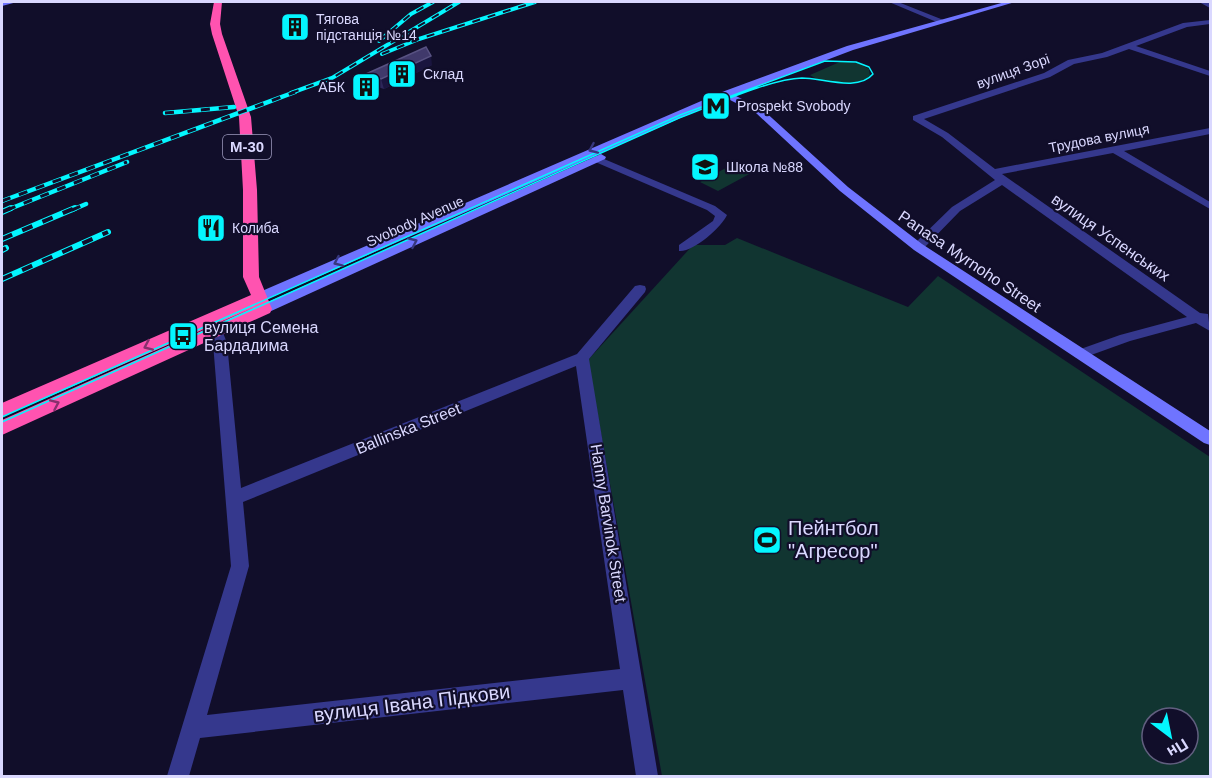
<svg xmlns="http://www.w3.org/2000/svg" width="1212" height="778" font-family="Arial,sans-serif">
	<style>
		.green { fill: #113531; fill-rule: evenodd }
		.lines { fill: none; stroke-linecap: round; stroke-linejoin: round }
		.street { fill: #35388d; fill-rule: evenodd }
		.secondary { fill: #6f74ff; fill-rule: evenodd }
		.highway { fill: #ff53b0; fill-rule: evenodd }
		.tram { stroke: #04f6ff; stroke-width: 1.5 }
		.rail-far2-casing { stroke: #04f6ff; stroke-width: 4 }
		.rail-far1-casing { stroke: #04f6ff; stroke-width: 4.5 }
		.rail-casing { stroke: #04f6ff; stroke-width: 6 }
		.rail-far2 { stroke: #110e2a; stroke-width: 2; stroke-dasharray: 8; stroke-linecap: butt }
		.rail-far1 { stroke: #110e2a; stroke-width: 3; stroke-dasharray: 9; stroke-linecap: butt }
		.rail { stroke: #110e2a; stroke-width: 4; stroke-dasharray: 11; stroke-linecap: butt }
		.wall { fill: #2d2659 }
		.shaded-wall { fill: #1a153f }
		.building { fill: #40396b; stroke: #585282; stroke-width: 1.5 }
		.oneway { stroke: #37377f }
		.oneway2 { stroke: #88306d }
		.labels { text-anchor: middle; stroke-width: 4.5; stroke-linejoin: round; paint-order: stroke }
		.far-poi-label { font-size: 14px; fill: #dad8ff; stroke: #110e2a; text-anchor: start }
		.far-street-label { font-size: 14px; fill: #dad8ff; stroke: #110e2a }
		.shield { fill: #110e2a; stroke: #9e9bbf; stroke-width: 1.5 }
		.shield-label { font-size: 15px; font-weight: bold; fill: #dad8ff }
		.street-label { font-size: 16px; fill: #dad8ff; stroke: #110e2a }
		.poi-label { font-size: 16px; fill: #dad8ff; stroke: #110e2a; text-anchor: start }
		.near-poi-label { font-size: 20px; fill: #dad8ff; stroke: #110e2a; text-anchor: start }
		.near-street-label { font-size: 20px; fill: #dad8ff; stroke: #110e2a }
	</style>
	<rect width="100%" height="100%" fill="#110e2a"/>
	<path class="green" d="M 842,61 L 858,63 L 869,69 L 870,76 C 856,87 824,85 810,75 Z
		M 735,163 L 753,172 L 718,191 L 700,182 Z
		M 737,238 L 908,307 L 938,276 L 1210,457 L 1210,776 L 662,776 L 588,360 L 693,245 L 725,245 ZM 1152,718 L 1188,718 L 1188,754 L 1152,754 Z"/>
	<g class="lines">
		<path class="street" d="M 889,2 L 898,2 L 946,21 L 939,23 Z
			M 1199,2 L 1210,3 L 1210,8 Z
			M 1210,20 L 1210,24 L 1187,27 L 1136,46 L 1210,71 L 1210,76 L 1129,49 L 1107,57 L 1074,64 L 1050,77 L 924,119 L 948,133 L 995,169 L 1210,128 L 1210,134 L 1124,151 L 1210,202 L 1210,209 L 1113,153 L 1002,174 L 1200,313 L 1208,314 L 1210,331 L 1196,323 L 1130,341 L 1080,359 L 1075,357 L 1073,354 L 1075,351 L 1120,335 L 1187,317 L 1002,185 L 960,211 L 922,250 L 914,250 L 914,244 L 952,207 L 995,180 L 942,137 L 913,120 L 913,116 L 1044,73 L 1068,60 L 1102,53 L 1183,23 Z
			M 597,156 L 715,206 L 727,215 C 722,227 692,253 679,251 L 679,245 L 713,221 L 715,216 L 707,210 L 593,161 L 593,157 Z
			M 640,285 L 645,286 L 646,289 L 645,292 L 589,359 L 658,776 L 636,776 L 623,690 L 200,738 L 189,776 L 167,776 L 231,566 L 213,343 L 204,318 L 206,315 L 216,315 L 227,343 L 241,488 L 577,354 L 635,286 ZM 576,366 L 620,669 L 207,715 L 249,566 L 243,502 Z"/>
		<path class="secondary" d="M 2,2 L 17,2 L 2,6 Z
			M 1005,2 L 1015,2 L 853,50 L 734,95 L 762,109 L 848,187 L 922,244 L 1210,431 L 1210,445 L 1204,443 L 914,250 L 840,191 L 756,113 L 726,98 L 265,300 L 255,300 L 253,297 L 255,294 L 722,92 L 847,46 Z
			M 601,154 L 606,157 L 605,159 L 269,312 L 264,313 L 257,309 L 259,306 Z"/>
		<path class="highway" d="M 214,2 L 222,2 L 220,24 L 222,34 L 251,117 L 257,190 L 259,277 L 272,309 L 270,313 L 2,435 L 2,420 L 255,307 L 2,417 L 2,403 L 251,295 L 243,277 L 243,190 L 239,117 L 212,34 L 210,24 Z"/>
		<path class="tram" d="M 2,417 L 680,115 L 825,61 L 856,62 L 869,67 L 873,74 C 858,92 822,78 802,78 C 769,79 712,106 679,118 L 2,422"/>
		<g class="rail-far2-casing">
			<path id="rail-far2" d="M 379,41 L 411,14 L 433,2
				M 382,54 L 419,39 L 535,2
				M 291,93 L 332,78 L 459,2"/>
		</g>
		<g class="rail-far1-casing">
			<path id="rail-far1" d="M 165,113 L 234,107
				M 2,201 L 295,92
				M 7,210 L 127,162
				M 72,210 L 86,204"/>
		</g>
		<g class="rail-casing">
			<path id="rail" d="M 2,212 L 11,208
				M 2,239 L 75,208
				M 2,250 L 6,248
				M 2,279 L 108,232"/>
		</g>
		<use href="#rail-far2" class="rail-far2"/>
		<use href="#rail-far1" class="rail-far1"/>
		<use href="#rail" class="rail"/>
	</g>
	<path class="wall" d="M 432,65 L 384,89 L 368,84 L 366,74 Z"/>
	<path class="shaded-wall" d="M 431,56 L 432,65 L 384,89 L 381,79 Z"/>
	<path class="building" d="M 426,47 L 431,56 L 381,79 L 366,74 Z"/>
	<defs><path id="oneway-chevron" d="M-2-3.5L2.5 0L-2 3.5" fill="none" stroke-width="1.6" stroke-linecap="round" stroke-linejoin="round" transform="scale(1.5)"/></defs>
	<g class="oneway">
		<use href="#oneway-chevron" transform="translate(593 149) rotate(156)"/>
		<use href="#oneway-chevron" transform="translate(413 242) rotate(-24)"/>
		<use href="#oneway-chevron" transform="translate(338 262) rotate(156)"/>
	</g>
	<g class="oneway2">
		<use href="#oneway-chevron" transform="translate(148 346) rotate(156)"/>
		<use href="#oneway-chevron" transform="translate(55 404) rotate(-24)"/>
	</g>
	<defs>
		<g id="building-square" transform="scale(1.5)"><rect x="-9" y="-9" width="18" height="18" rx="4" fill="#04f6ff" stroke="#110e2a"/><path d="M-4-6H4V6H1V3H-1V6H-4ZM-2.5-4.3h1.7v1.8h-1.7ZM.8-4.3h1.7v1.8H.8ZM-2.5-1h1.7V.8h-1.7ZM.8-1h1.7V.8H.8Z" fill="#111"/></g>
		<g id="metro-square" transform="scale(1.5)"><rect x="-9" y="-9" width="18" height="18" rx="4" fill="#04f6ff" stroke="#110e2a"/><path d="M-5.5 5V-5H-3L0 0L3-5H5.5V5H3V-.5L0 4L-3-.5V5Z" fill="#111"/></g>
		<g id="school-square" transform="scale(1.5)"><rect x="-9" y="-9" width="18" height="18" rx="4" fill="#04f6ff" stroke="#110e2a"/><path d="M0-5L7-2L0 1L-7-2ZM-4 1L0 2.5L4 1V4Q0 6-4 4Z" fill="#111"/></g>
		<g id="restaurant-square" transform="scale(1.5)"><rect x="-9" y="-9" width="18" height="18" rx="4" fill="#04f6ff" stroke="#110e2a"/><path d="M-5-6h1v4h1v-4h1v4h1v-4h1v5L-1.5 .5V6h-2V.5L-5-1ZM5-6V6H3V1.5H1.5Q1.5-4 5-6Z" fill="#111"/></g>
		<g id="bus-square" transform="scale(1.5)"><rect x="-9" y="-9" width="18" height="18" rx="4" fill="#04f6ff" stroke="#110e2a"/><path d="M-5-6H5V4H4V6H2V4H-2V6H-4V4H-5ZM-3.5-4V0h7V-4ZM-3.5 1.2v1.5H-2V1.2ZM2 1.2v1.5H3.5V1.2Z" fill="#111"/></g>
		<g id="stadium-square" transform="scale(1.5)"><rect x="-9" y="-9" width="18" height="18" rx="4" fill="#04f6ff" stroke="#110e2a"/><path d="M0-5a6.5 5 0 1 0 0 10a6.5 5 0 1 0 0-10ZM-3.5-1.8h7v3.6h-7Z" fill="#111"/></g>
	</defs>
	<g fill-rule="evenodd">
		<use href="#building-square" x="295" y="27"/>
		<use href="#building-square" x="402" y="74"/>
		<use href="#building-square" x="366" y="87"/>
		<use href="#metro-square" x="716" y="106"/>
		<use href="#school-square" x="705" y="167"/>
		<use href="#restaurant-square" x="211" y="228"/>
		<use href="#bus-square" x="183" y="336"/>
		<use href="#stadium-square" x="767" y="540"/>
	</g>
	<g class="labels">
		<g class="far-poi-label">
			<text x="316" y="24">Тягова<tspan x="316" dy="16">пiдстанцiя №14</tspan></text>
			<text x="423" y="79">Склад</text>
			<text x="345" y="92" text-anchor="end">АБК</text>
			<text x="737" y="111">Prospekt Svobody</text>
			<text x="726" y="172">Школа №88</text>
			<text x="232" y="233">Колиба</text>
		</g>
		<g class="far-street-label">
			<text transform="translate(1013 71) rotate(-20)" y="5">вулиця Зорі</text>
			<text transform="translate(1099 138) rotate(-11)" y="5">Трудова вулиця</text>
			<text transform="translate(415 221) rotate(-24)" y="5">Svobody Avenue</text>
		</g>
		<rect class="shield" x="223" y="135" width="48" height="24" rx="4.5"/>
		<g class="shield-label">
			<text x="247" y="152">М-30</text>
		</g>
		<g class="street-label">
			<text transform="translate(1111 237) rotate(35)" y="6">вулиця Успенських</text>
			<text transform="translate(970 261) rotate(34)" y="6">Panasa Myrnoho Street</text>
			<text transform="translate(408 428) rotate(-22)" y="6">Ballinska Street</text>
			<text transform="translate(609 523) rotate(81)" y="6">Hanny Barvinok Street</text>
		</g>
		<g class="poi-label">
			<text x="204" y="333">вулиця Семена<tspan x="204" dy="18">Бардадима</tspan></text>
		</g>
		<g class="near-poi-label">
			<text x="788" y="535">Пейнтбол<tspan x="788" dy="23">"Агресор"</tspan></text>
		</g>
		<g class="near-street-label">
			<text transform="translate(412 703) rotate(-7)" y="7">вулиця Івана Підкови</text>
		</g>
	</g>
	<rect width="1212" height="778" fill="none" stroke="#dad8ff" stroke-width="6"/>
	<g transform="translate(1170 736) rotate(148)"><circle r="28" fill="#110e2a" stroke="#615f7f" stroke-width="1.5"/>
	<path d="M0-4.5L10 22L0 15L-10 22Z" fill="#04f6ff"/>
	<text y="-9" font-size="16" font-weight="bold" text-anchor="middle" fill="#dad8ff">Пн</text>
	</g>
</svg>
